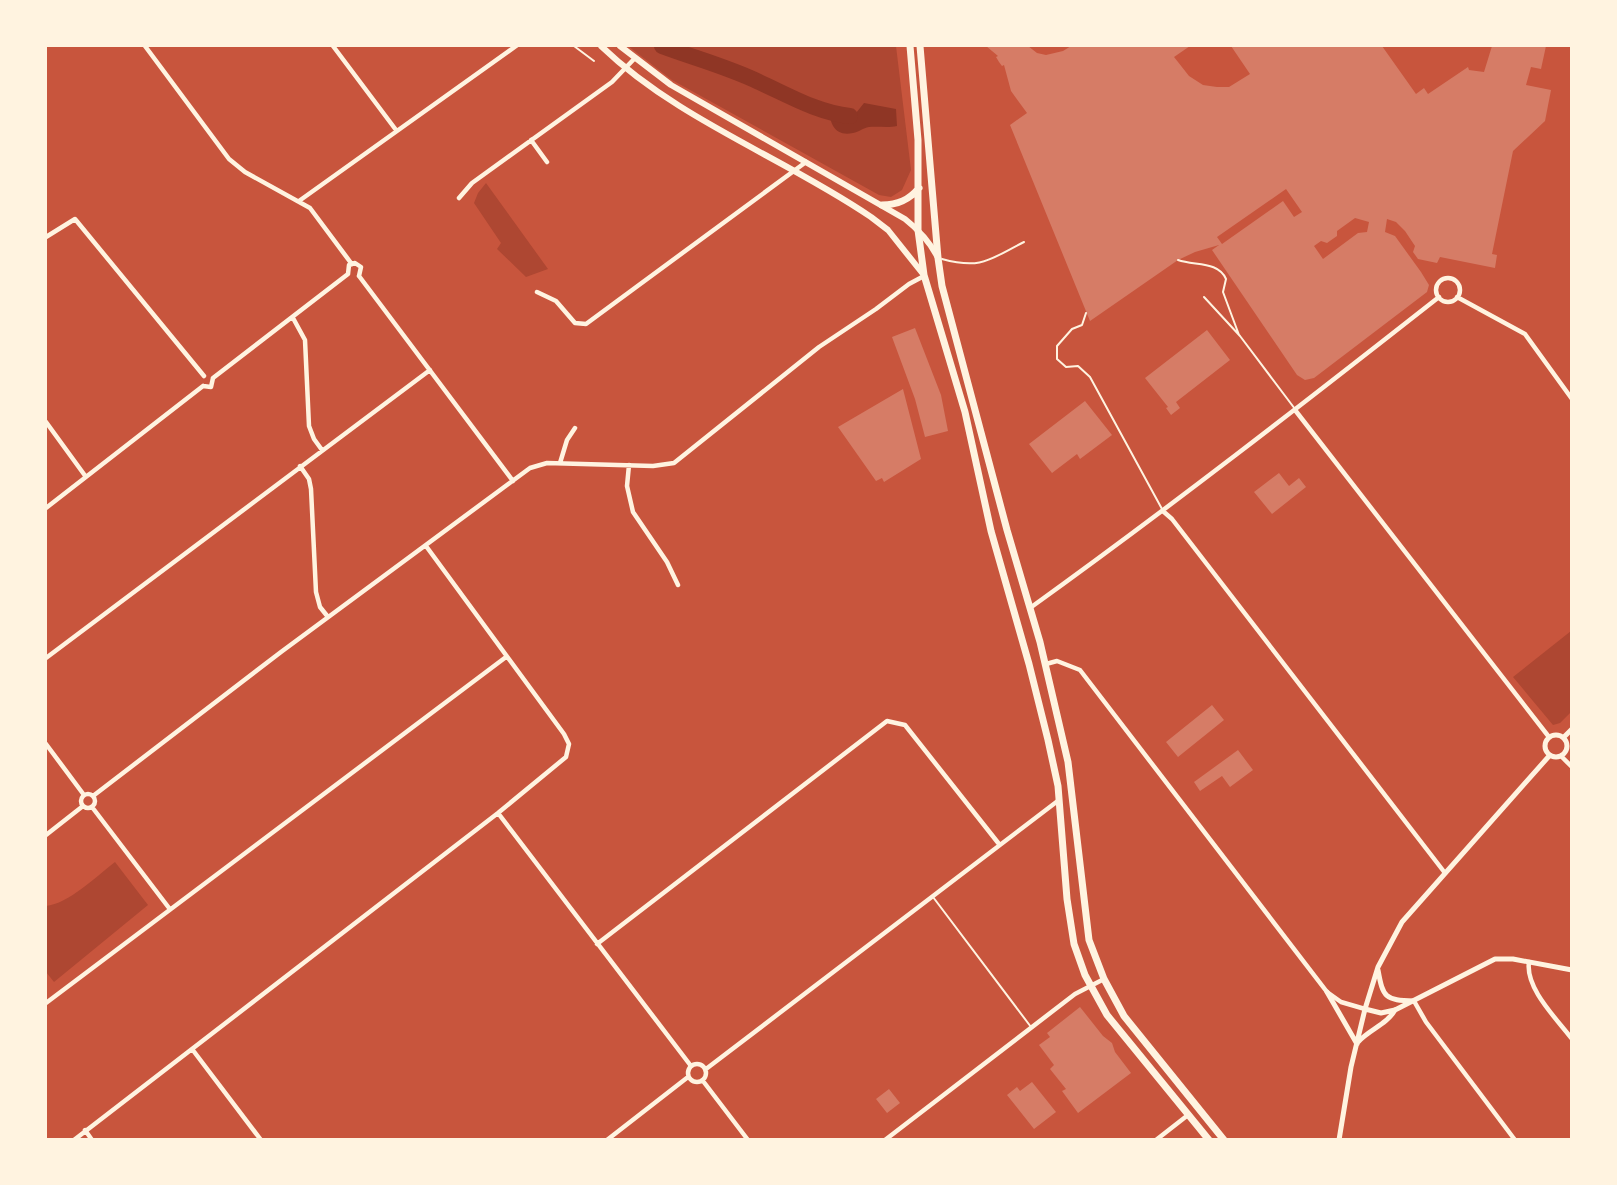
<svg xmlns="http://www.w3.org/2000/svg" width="1617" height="1185" font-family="'Exo 2',sans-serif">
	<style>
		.green { fill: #ae4732 }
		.water { fill: #8f3625 }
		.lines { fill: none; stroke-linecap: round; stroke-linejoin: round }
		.river { stroke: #8f3625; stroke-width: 16 }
		.building { fill: #d67c66; fill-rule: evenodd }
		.service { stroke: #fff3e0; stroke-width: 2 }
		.minor { stroke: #fff3e0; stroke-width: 4.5 }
		.tertiary { stroke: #fff3e0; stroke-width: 5 }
		.secondary { stroke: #fff3e0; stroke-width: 5 }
		.primary { stroke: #fff3e0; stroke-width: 6 }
		.trunk { stroke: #fff3e0; stroke-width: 7 }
	</style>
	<rect width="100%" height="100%" fill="#c8553d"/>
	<path class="green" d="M 628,46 L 896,46 L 911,170 L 902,190 L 891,197 L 879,195 L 672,80 Z
		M 486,183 L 548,269 L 526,277 L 497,249 L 501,243 L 474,203 L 478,193 Z
		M 1571,631 L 1571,712 L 1560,723 L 1553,725 L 1513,677 Z
		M 115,862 L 148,905 L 54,982 L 46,972 L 46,906 C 68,904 97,876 115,862 Z"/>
	<path class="water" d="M 864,103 L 896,109 L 897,126 C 888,128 878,126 869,127 C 863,128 859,132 853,133 C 836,137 829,124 830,110 L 856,113 Z"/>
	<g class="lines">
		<path class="river" d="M 662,46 C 694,58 728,67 759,82 C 788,95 818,113 850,116"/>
	</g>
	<path class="building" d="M 986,46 L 1028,46 L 1037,53 L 1046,55 L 1063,51 L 1071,46 L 1190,46 L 1174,57 L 1178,62 L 1189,76 L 1203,85 L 1217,87 L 1229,87 L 1250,74 L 1231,46 L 1382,46 L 1416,94 L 1424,88 L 1428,94 L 1468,67 L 1469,70 L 1484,72 L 1492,46 L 1546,46 L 1541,69 L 1531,67 L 1526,85 L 1551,90 L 1545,121 L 1513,151 L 1492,254 L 1497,255 L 1495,268 L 1440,257 L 1437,263 L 1418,259 L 1413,252 L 1415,246 L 1405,231 L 1396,222 L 1387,219 L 1385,232 L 1395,236 L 1421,272 L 1429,285 L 1427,292 L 1314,378 L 1305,380 L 1297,375 L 1212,250 L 1219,245 L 1195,252 L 1178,260 L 1090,321 L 1010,125 L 1027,113 L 1011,91 L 1004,65 L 1002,66 L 999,62 L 996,57 L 998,56 ZM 1286,189 L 1302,212 L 1294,217 L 1283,201 L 1222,244 L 1217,237 ZM 1355,218 L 1369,222 L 1367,232 L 1358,233 L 1323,259 L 1314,246 L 1321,241 L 1327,243 L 1337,236 L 1337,231 Z
		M 915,328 L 941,395 L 948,431 L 925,437 L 915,399 L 892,337 Z
		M 1207,330 L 1230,360 L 1176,402 L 1180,408 L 1171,415 L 1166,408 L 1168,407 L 1145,378 Z
		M 903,389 L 921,459 L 884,482 L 882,478 L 876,481 L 838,427 Z
		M 1085,401 L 1112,435 L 1080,459 L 1077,454 L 1052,473 L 1029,444 Z
		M 1279,473 L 1289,486 L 1299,478 L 1306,487 L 1272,514 L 1254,492 Z
		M 1212,705 L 1224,720 L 1178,757 L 1166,742 Z
		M 1238,750 L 1253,770 L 1230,787 L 1222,776 L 1200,791 L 1194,782 Z
		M 1080,1007 L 1103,1036 L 1112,1043 L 1115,1052 L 1131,1073 L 1078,1113 L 1062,1091 L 1066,1089 L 1050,1069 L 1054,1065 L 1039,1045 L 1050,1037 L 1047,1033 Z
		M 1032,1082 L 1056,1112 L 1034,1129 L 1007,1095 L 1017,1087 L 1020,1091 Z
		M 889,1089 L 900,1103 L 887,1113 L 876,1099 Z"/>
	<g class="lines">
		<path class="service" d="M 574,46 L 594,61
			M 942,259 C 982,270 990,259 1024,242
			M 1178,260 C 1195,266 1218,261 1226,279 L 1223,292 L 1239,335
			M 1204,297 L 1240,336 L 1295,409
			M 1086,313 L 1082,325 L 1072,329 L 1057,346 L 1057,359 L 1066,367 L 1078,366 L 1090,377 L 1162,509
			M 933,897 L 1031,1027"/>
		<path class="minor" d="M 145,46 L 229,159 L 245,172 L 310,208 L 351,263
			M 333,46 L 396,130
			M 531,140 L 547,162
			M 459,198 L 472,183 L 612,82 L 635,58
			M 299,201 L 516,46
			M 46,237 L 75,219 L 204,376
			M 348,274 L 349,265 L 355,263 L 361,267 L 359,276
			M 359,276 L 513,481
			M1436 290a12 12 0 1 1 24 0a12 12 0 1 1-24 0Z
			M 537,292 L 556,301 L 575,323 L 586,324 L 806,162
			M 1457,297 L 1525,334 L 1572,399
			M 293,318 L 305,340 L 309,426 L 314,439 L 322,450
			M 213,378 L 348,274
			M 203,386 L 211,387 L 213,378
			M 1295,410 L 1549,737
			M 46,422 L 86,477
			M 560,463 L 567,440 L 575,428
			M 629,465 L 627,486 L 633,512 L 667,562 L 678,585
			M 300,466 L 309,479 L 311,489 L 316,592 L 320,607 L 328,617
			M 46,508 L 203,386
			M 1164,512 L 1172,519 L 1445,873
			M 1030,608 C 1169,508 1304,403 1439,297
			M 46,658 L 430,370
			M 1046,664 L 1057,661 L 1080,670 L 1327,992 L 1341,1002 L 1365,1009
			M 46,744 L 84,795
			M 1561,756 L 1572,767
			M81 801a7 7 0 1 1 14 0a7 7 0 1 1-14 0Z
			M 93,796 L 281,652 L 530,468 L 547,463 L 653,466 L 674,463 L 819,347 L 876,309 L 909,284 L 924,276
			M 92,807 L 169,908
			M 498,813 L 691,1066
			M 46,835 L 83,806
			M 597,944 L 887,721 L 905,725 L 999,844
			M 1529,962 C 1525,988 1556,1018 1572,1039
			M 1414,1001 L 1426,1022 L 1515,1140
			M 46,1003 L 506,657
			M 192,1049 L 261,1140
			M688 1073a9 9 0 1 1 18 0a9 9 0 1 1-18 0Z
			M 706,1069 L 1059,800
			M 703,1081 L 748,1140
			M 85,1130 L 92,1140
			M 74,1140 L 498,813 L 566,757 L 569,744 L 564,734 L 426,546
			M 607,1140 L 688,1077
			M 885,1140 L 1075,994 L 1104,979
			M 1156,1140 L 1188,1115"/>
		<path class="tertiary" d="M1545 746a11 11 0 1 1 22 0a11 11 0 1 1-22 0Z
			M 1564,737 L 1572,729
			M 1378,970 C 1383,998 1385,1000 1414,1001
			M 1365,1009 L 1378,967 L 1402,922 L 1550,755"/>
		<path class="secondary" d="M 1327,992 L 1357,1044
			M 1358,1042 C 1370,1029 1386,1025 1395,1010
			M 1339,1140 L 1351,1067 L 1365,1009 L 1381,1013 L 1395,1010 L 1495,959 L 1513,959 L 1572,970"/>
		<path class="primary" d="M 601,46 C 678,120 783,157 871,217 L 888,230 L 923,274
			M 620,46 L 671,85 L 905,219 C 919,230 929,241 937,256"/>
		<path class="trunk" d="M 910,46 L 918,140 L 918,230 L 924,275 L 965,412 L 991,531 L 1029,664 L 1048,740 L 1058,786 L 1067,899 L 1074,944 L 1085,975 L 1107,1015 L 1209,1140
			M 920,46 L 938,258 L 942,286 L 1007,530 L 1040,642 L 1068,762 L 1089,940 L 1104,979 L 1124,1016 L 1224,1140
			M 882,205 C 898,205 909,200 919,188"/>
	</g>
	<rect width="1617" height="1185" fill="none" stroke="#fff3e0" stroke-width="94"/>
</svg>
